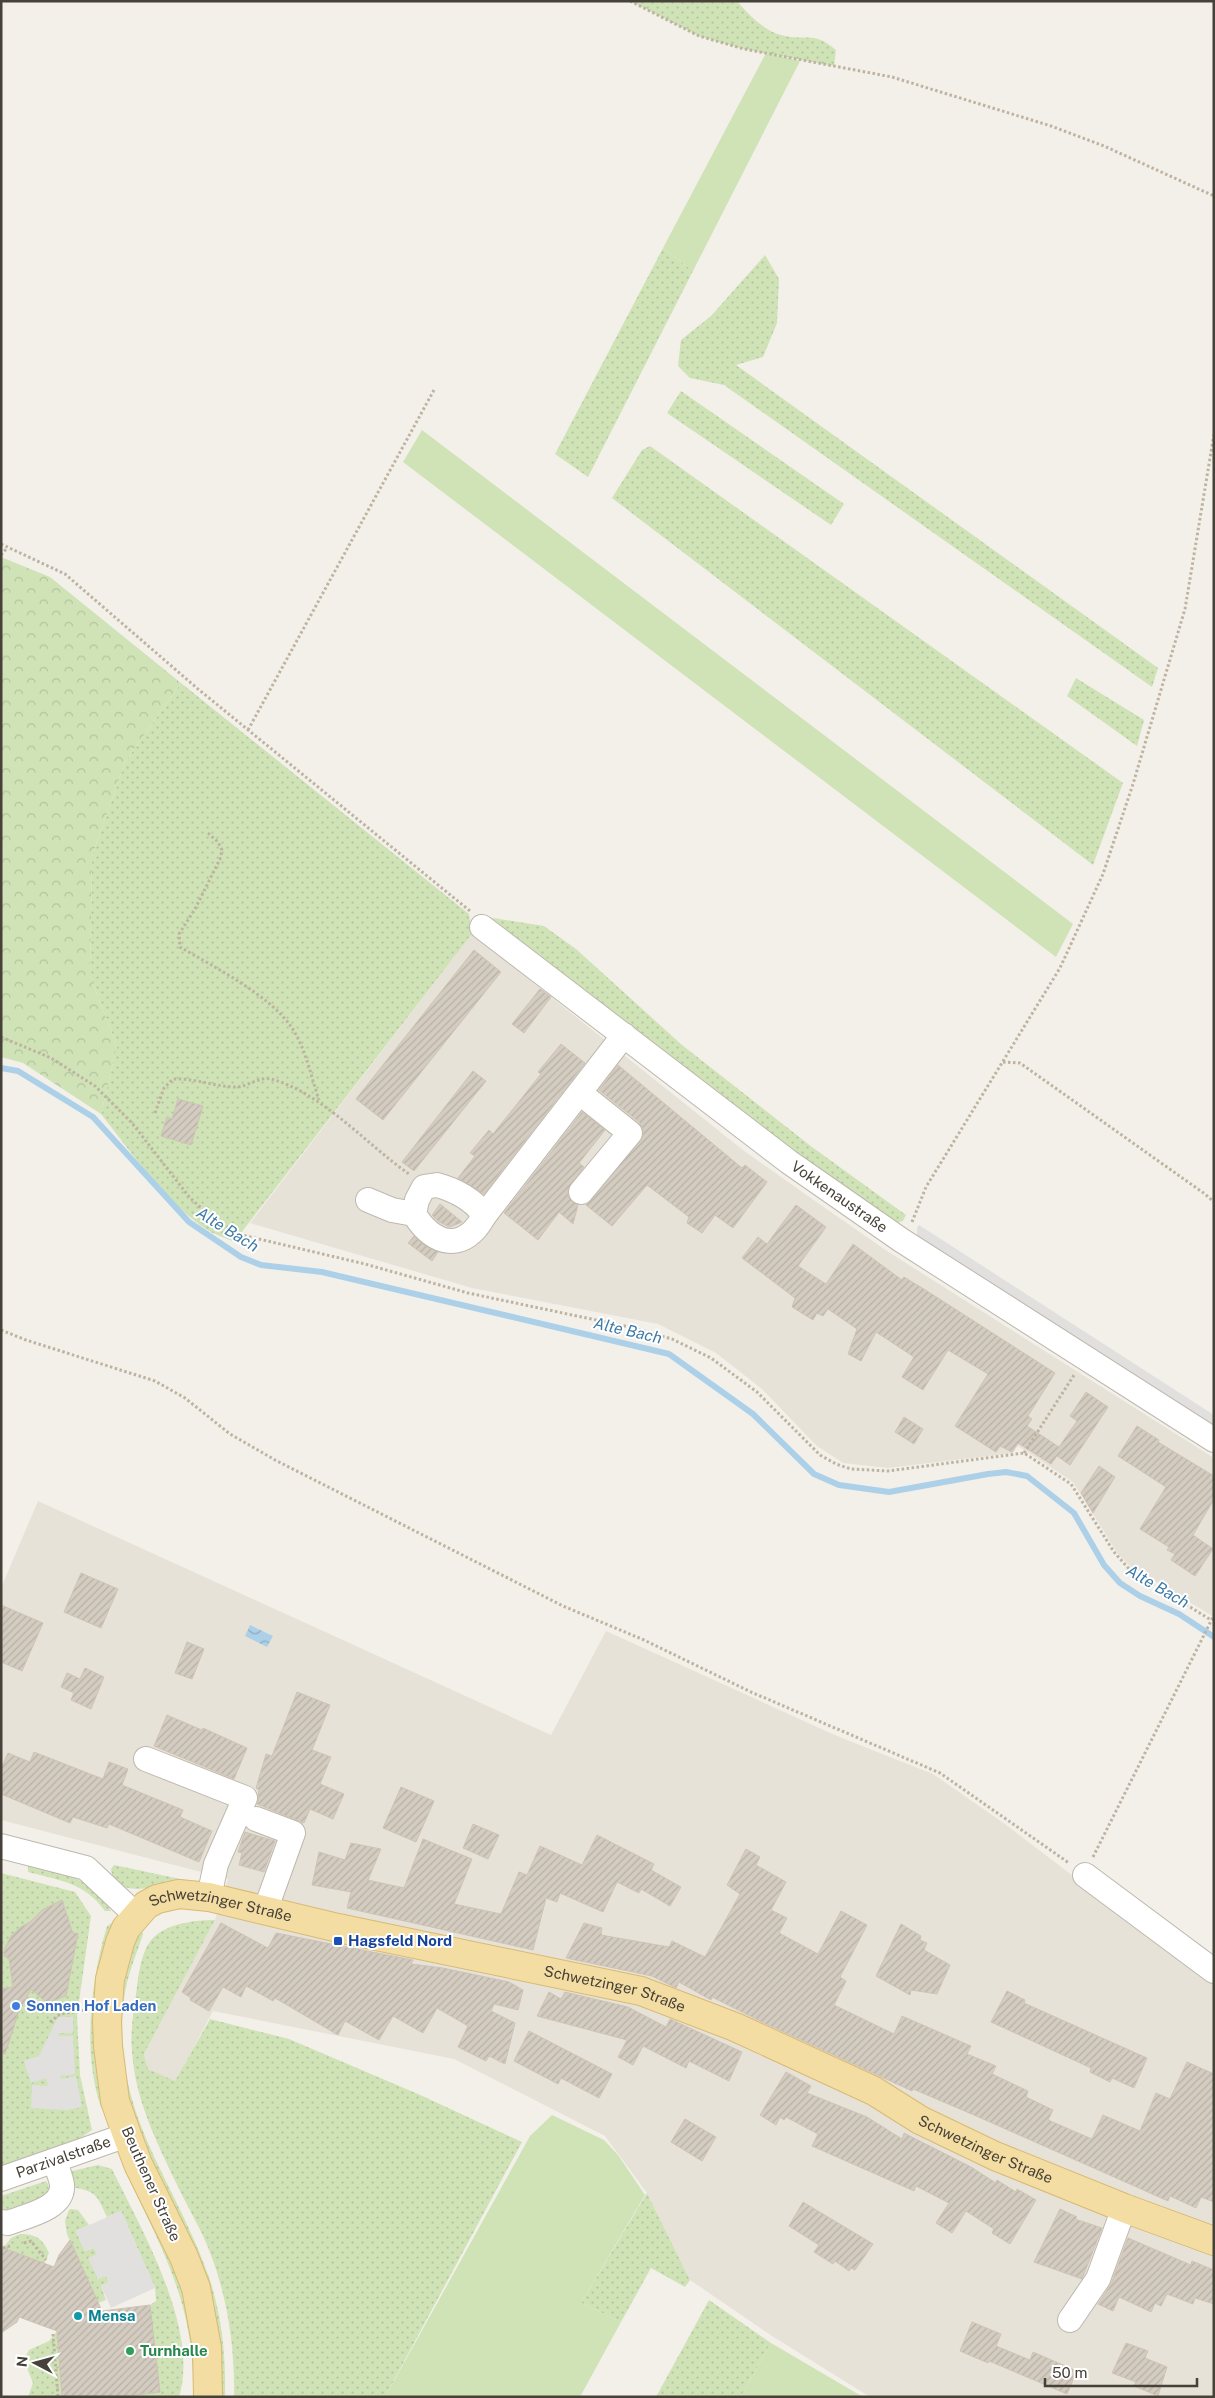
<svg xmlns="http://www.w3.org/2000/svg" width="1215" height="2398" font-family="'Public Sans',sans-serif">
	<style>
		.residential { fill: #e7e2d8 }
		.grass { fill: url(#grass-dots) }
		.forest { fill: url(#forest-crowns) }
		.garden { fill: #cfe3b7 }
		.parking { fill: #e2e0de }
		.water { fill: url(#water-waves) }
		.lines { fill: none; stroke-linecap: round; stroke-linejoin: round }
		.stream { stroke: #add0e9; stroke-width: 6 }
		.building { fill: url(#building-hatch); stroke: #cec4b4 }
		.minor-casing { stroke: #beb8ad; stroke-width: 26 }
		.major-casing { stroke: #d8ba73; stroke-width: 30 }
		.path { stroke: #beb3a0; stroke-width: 3; stroke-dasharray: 2.5 2.5; stroke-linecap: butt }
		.minor { stroke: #fff; stroke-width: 24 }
		.major { stroke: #f4dda2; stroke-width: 28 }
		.transit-dot { fill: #1a4fb4; stroke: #fff; stroke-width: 2 }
		.shop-dot { fill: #3f7fe0; stroke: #fff; stroke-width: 2 }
		.culture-dot { fill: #0f9aa8; stroke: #fff; stroke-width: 2 }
		.leisure-dot { fill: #2e9e5b; stroke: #fff; stroke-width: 2 }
		.labels { text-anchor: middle; stroke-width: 4; stroke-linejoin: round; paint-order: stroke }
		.street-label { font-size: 15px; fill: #464139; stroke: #fff }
		.transit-label { font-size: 15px; font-weight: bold; fill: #164399; stroke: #fff; text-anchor: start }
		.shop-label { font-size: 15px; font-weight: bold; fill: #366cbe; stroke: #fff; text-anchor: start }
		.culture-label { font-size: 15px; font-weight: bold; fill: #0d838f; stroke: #fff; text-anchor: start }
		.leisure-label { font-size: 15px; font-weight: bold; fill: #27864d; stroke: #fff; text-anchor: start }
		.water-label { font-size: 16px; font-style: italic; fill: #3c7aa8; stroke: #fff }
	</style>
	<defs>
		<pattern id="grass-dots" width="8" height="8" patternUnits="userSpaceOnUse" patternTransform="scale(1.25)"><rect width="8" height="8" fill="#cfe3b7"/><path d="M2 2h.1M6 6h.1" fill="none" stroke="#b3c49e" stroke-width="1.8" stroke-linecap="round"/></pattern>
		<pattern id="forest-crowns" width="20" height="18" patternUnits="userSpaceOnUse" patternTransform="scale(1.25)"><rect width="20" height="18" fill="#cfe3b7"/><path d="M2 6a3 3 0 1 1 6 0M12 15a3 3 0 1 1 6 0" fill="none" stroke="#b3c49e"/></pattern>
		<pattern id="water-waves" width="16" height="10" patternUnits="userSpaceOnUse" patternTransform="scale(1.25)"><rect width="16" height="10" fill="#add0e9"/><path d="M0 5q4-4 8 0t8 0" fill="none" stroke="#8faabe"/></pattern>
		<pattern id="building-hatch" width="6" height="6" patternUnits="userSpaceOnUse" patternTransform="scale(1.25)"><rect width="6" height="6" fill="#d4ccc0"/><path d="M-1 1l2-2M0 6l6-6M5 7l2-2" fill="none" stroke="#b7b0a6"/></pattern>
	</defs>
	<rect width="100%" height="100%" fill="#f3f0ea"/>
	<path class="residential" d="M 472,934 L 743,1150 L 815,1201 L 887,1251 L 1214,1458 L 1214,1617 L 1130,1566 L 1118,1554 L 1073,1482 L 1018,1446 L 1013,1453 L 888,1468 L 843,1463 L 817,1446 L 762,1389 L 716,1353 L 658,1324 L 472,1288 L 250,1223 Z
		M 38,1501 L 551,1735 L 606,1631 L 837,1736 L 933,1774 L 1005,1824 L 1187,1963 L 1214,1981 L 1214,2397 L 870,2397 L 772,2336 L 690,2280 L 647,2193 L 605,2136 L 454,2059 L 213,2011 L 175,2082 L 148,2069 L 144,2054 L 215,1920 L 228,1879 L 1,1820 L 1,1588 Z"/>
	<path class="grass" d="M 630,1 L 737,1 C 748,14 763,30 781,35 C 807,42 812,30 836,50 L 834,66 L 744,49 L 699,36 Z
		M 663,248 L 693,271 L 588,477 L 555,454 Z
		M 765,255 L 779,279 L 777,323 L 763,357 L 736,365 L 1158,668 L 1152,687 L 724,385 L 690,378 L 678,366 L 681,340 L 711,316 Z
		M 681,391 L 844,504 L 831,525 L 667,413 Z
		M 650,446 L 1123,783 L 1093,865 L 612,498 L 642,450 Z
		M 1076,678 L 1144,720 L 1137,746 L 1067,696 Z
		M 181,683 L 469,914 L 472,934 L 234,1242 C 226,1238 216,1235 209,1231 C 166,1204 132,1153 101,1114 L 117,1046 L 90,976 L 92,856 L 125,762 Z
		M 487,917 L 544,926 L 576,949 L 682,1045 L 812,1147 L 906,1215 L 903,1221 L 895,1223 L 772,1135 Z
		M 28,1864 C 62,1873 92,1877 111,1911 L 105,1911 C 84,1882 61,1881 28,1872 Z
		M 114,1865 L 185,1880 L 185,1882 C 164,1883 115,1903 111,1869 Z
		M 1,1873 L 75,1892 L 91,1916 L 77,2016 L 80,2075 L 92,2130 L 75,2142 L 1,2167 Z
		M 215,1920 L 144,2054 L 148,2069 L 175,2081 L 210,2019 L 289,2039 L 418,2094 L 522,2142 L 385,2397 L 234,2397 C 235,2345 227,2293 207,2245 C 200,2228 191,2213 183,2197 C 161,2151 135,2103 132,2051 C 130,2030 134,2008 137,1987 C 139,1972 142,1948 154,1937 C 169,1923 196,1920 215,1920 Z
		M 112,1923 L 111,1930 L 101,2107 C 82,2054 91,1979 107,1926 Z
		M 141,1931 L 143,1934 C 136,1956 127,1975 124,1999 C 110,2112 175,2179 209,2277 C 222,2316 226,2356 225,2397 L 219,2397 L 156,2176 L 127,2103 L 118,2022 L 126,1961 Z
		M 98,2165 L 112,2169 C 141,2229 200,2329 179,2397 L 119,2397 L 150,2305 L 156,2301 L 155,2288 L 121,2211 L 107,2217 C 96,2194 97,2192 72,2187 L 68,2172 Z
		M 125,2171 L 133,2181 L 173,2260 L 195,2332 L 195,2397 L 193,2397 C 196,2306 162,2249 125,2171 Z
		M 46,2181 C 51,2188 49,2193 45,2201 L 1,2215 L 1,2196 Z
		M 647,2193 L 690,2280 L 685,2287 L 651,2268 L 621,2322 L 581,2303 Z
		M 71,2209 L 78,2210 L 89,2225 L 76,2231 L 85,2251 L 94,2248 L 97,2254 L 97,2279 L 106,2275 L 109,2282 L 101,2286 L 106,2300 L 98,2303 L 67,2234 L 65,2221 L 69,2210 Z
		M 20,2234 C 36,2234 43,2239 49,2253 L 44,2264 L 3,2248 L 11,2238 Z
		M 709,2300 L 771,2343 L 741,2397 L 656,2397 Z
		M 57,2331 L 62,2397 L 28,2397 L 33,2383 L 25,2363 L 25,2357 L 29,2350 L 49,2341 Z"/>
	<path class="forest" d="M 1,557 L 50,577 L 181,683 L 125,762 L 92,856 L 90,976 L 117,1046 L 101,1114 L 23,1063 L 1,1057 Z"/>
	<path class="garden" d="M 766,53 L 800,61 L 693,271 L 663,248 Z
		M 422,430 L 1073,924 L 1056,957 L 403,462 Z
		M 552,2115 L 604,2140 L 618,2155 L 645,2195 L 581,2303 L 621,2322 L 580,2397 L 385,2397 L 530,2136 Z
		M 771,2343 L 863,2397 L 741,2397 Z"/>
	<path class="parking" d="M 919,1225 L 1214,1415 L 1214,1429 L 917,1240 L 917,1228 Z
		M 58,2017 L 73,2017 L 73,2033 L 58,2033 L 58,2036 L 73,2036 L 75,2074 L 60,2076 L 61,2079 L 76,2076 L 82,2107 L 67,2110 L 31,2108 L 32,2085 L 48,2086 L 46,2078 L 31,2083 L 24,2061 L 39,2056 Z
		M 121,2211 L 155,2288 L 111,2308 L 101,2286 L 109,2282 L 106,2276 L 98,2279 L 88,2258 L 97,2254 L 94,2248 L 85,2251 L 76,2231 Z"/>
	<path class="water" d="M 250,1625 L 273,1636 L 267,1647 L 245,1636 Z"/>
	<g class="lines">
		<path class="stream" d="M 1,1068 L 18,1071 L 93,1117 L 189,1222 L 241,1257 L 261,1265 L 322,1272 L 669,1354 L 753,1414 L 814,1474 L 839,1485 L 889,1492 L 988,1474 L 1006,1472 L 1027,1476 L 1074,1513 L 1104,1565 L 1120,1583 L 1140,1596 L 1179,1614 L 1214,1637"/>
	</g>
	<path class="building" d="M 474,950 L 501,972 L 383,1120 L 356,1099 Z
		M 540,989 L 551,997 L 524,1033 L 512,1024 Z
		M 561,1044 L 585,1063 L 484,1194 L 458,1178 L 475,1156 L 470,1153 L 489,1130 L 493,1134 L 541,1074 L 538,1072 Z
		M 618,1065 L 742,1168 L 745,1165 L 767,1182 L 733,1228 L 715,1215 L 702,1233 L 687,1223 L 689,1217 L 647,1185 L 612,1226 L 586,1205 L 643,1136 L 643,1129 L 639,1122 L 599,1090 Z
		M 473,1071 L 486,1081 L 414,1171 L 402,1162 Z
		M 178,1099 L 203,1106 L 191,1145 L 161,1136 L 167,1117 L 172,1119 Z
		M 582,1112 L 605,1130 L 579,1163 L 584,1167 L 568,1189 L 568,1197 L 578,1205 L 573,1224 L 559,1212 L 538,1240 L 504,1213 Z
		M 440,1204 L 462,1222 L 450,1227 L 439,1222 L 432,1215 Z
		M 796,1205 L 826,1227 L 798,1266 L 826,1284 L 853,1244 L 902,1280 L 904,1277 L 927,1291 L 1055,1373 L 1028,1416 L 1032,1419 L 1027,1426 L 1059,1447 L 1077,1421 L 1070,1416 L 1086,1392 L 1108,1407 L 1070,1465 L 1057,1456 L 1051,1464 L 1018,1443 L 1012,1452 L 1000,1446 L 996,1452 L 955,1426 L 988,1374 L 948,1350 L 923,1390 L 902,1377 L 914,1357 L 876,1332 L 861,1361 L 848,1354 L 857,1329 L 828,1309 L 823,1316 L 817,1313 L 813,1320 L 792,1307 L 795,1298 L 742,1258 L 758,1237 L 767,1244 Z
		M 414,1236 L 424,1245 L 438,1252 L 432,1261 L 408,1243 Z
		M 904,1417 L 923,1429 L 914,1444 L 895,1432 Z
		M 1137,1426 L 1159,1440 L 1158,1442 L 1214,1476 L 1214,1499 L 1193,1535 L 1213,1549 L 1195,1576 L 1171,1560 L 1175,1554 L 1167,1550 L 1169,1547 L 1140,1529 L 1166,1487 L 1118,1456 Z
		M 1099,1466 L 1115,1477 L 1093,1513 L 1081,1493 Z
		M 81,1573 L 118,1589 L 101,1628 L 64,1612 Z
		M 1,1605 L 43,1623 L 22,1671 L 1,1662 Z
		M 187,1642 L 204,1649 L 192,1679 L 175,1673 Z
		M 85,1668 L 104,1677 L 91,1709 L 71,1700 L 74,1693 L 61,1687 L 67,1673 L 80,1679 Z
		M 297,1692 L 330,1705 L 312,1750 L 331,1757 L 320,1784 L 344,1794 L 333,1819 L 310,1809 L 304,1823 L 257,1804 L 259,1790 L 256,1788 L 266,1754 L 272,1756 Z
		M 167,1715 L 202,1730 L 203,1728 L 247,1748 L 234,1779 L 154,1746 Z
		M 34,1752 L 103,1779 L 109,1762 L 128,1769 L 122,1785 L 183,1810 L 180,1817 L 212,1831 L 199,1862 L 109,1824 L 107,1828 L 73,1817 L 70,1823 L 1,1794 L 1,1769 L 8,1753 L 30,1762 Z
		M 401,1787 L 434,1801 L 416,1842 L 383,1828 Z
		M 473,1824 L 499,1835 L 488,1859 L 463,1848 Z
		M 245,1832 L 275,1841 L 264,1872 L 239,1865 L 242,1853 L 238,1852 Z
		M 597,1835 L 654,1864 L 651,1870 L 681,1887 L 670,1906 L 641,1889 L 639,1893 L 617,1882 L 603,1912 L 560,1893 L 557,1902 L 546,1898 L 533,1950 L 347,1908 L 351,1892 L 312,1885 L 319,1852 L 345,1860 L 351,1843 L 381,1849 L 368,1880 L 404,1888 L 423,1839 L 472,1859 L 454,1904 L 501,1914 L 519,1872 L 527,1875 L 540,1846 L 582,1865 Z
		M 746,1849 L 760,1857 L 756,1865 L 786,1882 L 771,1910 L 787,1918 L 779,1933 L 818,1954 L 841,1911 L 867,1925 L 840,1977 L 846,1981 L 834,2005 L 894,2034 L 902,2016 L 971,2046 L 967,2054 L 996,2066 L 992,2074 L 1028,2091 L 1026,2097 L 1053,2110 L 1048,2120 L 1092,2139 L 1103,2115 L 1140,2131 L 1156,2093 L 1170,2099 L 1187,2062 L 1214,2074 L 1214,2202 L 1201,2197 L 1196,2208 L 1170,2196 L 1168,2201 L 974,2115 L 913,2089 L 912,2091 L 764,2023 L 712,1997 L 711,2000 L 679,1982 L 676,1988 L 652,1976 L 566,1958 L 584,1923 L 602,1928 L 601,1935 L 669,1947 L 672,1941 L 705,1957 L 740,1894 L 727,1885 Z
		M 62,1900 L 73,1934 L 78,1933 L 66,1996 L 47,2003 L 31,1989 L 18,2014 L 5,2054 L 1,2053 L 1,1989 L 13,1987 L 9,1958 L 4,1956 L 5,1948 L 11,1936 L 21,1927 L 30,1922 L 42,1910 Z
		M 221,1923 L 268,1948 L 276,1933 L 413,1960 L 411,1964 L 443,1968 L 509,1982 L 523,1990 L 518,2010 L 494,2004 L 491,2011 L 515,2023 L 505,2064 L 489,2056 L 486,2061 L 458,2047 L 468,2026 L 437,2008 L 423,2033 L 393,2016 L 379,2040 L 345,2021 L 338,2035 L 275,1998 L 273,2001 L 246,1986 L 241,1997 L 223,1987 L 209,2011 L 190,2000 L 191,1998 L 182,1992 Z
		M 901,1924 L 921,1936 L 920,1940 L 927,1943 L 924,1950 L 950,1965 L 937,1994 L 911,1990 L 910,1995 L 876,1976 Z
		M 1007,1991 L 1025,2000 L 1024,2003 L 1147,2058 L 1134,2088 L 1112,2078 L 1110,2082 L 1090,2072 L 1091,2068 L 991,2022 Z
		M 549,1992 L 561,1999 L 565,1992 L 628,2007 L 666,2027 L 670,2019 L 742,2052 L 729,2081 L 689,2061 L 686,2068 L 643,2046 L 633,2065 L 618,2057 L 627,2040 L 537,2016 Z
		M 529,2031 L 612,2074 L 599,2098 L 561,2078 L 558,2084 L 514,2061 Z
		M 786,2072 L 811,2086 L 807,2093 L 867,2117 L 902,2139 L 904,2133 L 971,2167 L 996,2183 L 997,2180 L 1016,2192 L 1017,2189 L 1036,2200 L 1010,2244 L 992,2233 L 994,2229 L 966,2211 L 952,2233 L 936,2223 L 949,2203 L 916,2186 L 914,2191 L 812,2146 L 818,2134 L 786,2117 L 784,2120 L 780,2117 L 776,2125 L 760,2115 Z
		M 685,2119 L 716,2137 L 702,2161 L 671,2142 Z
		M 803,2202 L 873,2244 L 855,2270 L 851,2268 L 849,2271 L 835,2261 L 833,2264 L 814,2252 L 819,2245 L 789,2226 Z
		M 1060,2209 L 1077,2217 L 1075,2219 L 1102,2228 L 1082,2279 L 1034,2262 Z
		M 1128,2238 L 1191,2265 L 1192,2261 L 1214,2270 L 1214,2304 L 1195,2298 L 1193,2304 L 1167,2294 L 1161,2306 L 1155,2303 L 1151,2312 L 1119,2297 L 1113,2311 L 1098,2304 L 1111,2284 Z
		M 70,2240 L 102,2311 L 150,2305 L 160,2392 L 119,2397 L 62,2397 L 57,2331 L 19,2317 L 17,2322 L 1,2333 L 1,2247 L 54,2267 L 59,2255 Z
		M 972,2322 L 1001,2334 L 996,2346 L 1030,2360 L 1033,2352 L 1077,2371 L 1067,2394 L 989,2361 L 988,2363 L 960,2351 Z
		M 1126,2343 L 1148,2351 L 1145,2358 L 1167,2367 L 1158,2396 L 1134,2386 L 1136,2382 L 1112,2373 Z"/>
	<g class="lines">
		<g class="minor-casing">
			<g id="minor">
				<path id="s1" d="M 482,927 L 789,1162 L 901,1240 L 1214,1440"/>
				<path d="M 580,1093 L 630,1133 L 581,1192"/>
				<path d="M 437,1185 C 455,1190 475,1200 484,1216 C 464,1253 434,1246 414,1214 L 417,1200 L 424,1187 Z"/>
				<path d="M 368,1200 L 392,1210 L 414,1214"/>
				<path d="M 484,1216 L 624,1035"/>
				<path d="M 146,1759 L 245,1798 L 216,1864 L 209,1897"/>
				<path d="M 256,1819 L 293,1833 L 265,1911"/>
				<path d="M 1,1846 L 86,1868 L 136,1915"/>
				<path d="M 1085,1875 L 1214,1971"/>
				<path id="s2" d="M 1,2179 L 127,2135"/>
				<path d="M 1,2222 L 8,2223 C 25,2216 64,2209 62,2185 C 61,2177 57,2169 55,2162"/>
				<path d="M 1070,2320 L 1098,2279 L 1124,2208"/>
			</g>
		</g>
		<g class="major-casing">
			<g id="major">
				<path id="s3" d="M 208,2397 L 207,2348 L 196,2288 L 184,2257 L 138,2164 L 127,2135 L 115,2101 L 108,2046 L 107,2021 L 110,1979 L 120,1942 L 126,1928 L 146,1905 L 157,1899 L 179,1894 L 209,1897 L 338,1928 L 641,1991 L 735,2027 L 874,2091 L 920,2120 L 995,2156 L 1124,2208 L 1214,2241"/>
			</g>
		</g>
		<path class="path" d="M 630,1 L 699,36 L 744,49 L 892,77 L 1051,126 L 1104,146 L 1214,196
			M 1,544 L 65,574 L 198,689 L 470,911
			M 1,555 L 7,548
			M 248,730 L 434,390
			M 208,833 L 218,842 L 222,850 L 220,859 L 195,909 L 179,934 L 180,947 C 214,967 270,995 292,1028 C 306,1049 311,1077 319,1100
			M 1,1037 L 51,1058 L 95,1086 L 132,1123 L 190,1198 L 216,1221 L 242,1235 L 365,1264 L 468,1293 L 634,1328 L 672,1339 L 711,1358 L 757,1392 L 820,1455 L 836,1464 L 851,1469 L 888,1471 L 1024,1453 L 1071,1484 L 1114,1552 L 1129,1569 L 1211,1620
			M 1003,1062 L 1020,1063 L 1205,1194 L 1214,1202
			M 155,1113 L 164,1088 L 173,1079 C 194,1078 213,1086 234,1087 C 246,1088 259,1076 271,1079 C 321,1092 366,1144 409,1174
			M 912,1222 L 926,1187 L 1060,968 L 1103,874 L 1133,784 L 1185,609 L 1214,434
			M 1,1330 L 26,1340 L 155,1381 L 185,1398 L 230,1434 L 275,1460 L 563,1606 L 644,1640 L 751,1692 L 940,1773 L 1069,1863
			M 1024,1453 L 1074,1375
			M 1093,1857 L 1214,1615
			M 50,2022 L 60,2014 L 86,2010
			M 24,2243 L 31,2241 L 46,2260
			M 3,2248 L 10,2246
			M 53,2334 L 58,2397"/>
		<use href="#minor" class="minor"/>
		<use href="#major" class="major"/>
	</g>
	<rect class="transit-dot" x="333" y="1936" width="10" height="10" rx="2.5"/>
	<circle class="shop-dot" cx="16" cy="2006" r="5"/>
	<circle class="culture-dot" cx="78" cy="2316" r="5"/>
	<circle class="leisure-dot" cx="130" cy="2351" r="5"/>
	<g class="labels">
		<g class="street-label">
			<text dy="5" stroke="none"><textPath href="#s1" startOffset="448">Vokkenaustraße</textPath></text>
			<text dy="5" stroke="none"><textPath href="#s3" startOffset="598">Schwetzinger Straße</textPath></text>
			<text dy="5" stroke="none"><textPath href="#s3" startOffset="1002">Schwetzinger Straße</textPath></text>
			<text dy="5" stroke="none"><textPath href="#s3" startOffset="1408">Schwetzinger Straße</textPath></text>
			<text dy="5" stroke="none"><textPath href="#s2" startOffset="66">Parzivalstraße</textPath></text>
			<text transform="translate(151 2184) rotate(66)" y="5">Beuthener Straße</text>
		</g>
		<g class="transit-label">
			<text x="348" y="1946">Hagsfeld Nord</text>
		</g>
		<g class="shop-label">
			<text x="26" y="2011">Sonnen Hof Laden</text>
		</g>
		<g class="culture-label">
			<text x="88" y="2321">Mensa</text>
		</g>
		<g class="leisure-label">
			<text x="140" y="2356">Turnhalle</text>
		</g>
		<g class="water-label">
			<text transform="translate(228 1229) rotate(32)" y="6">Alte Bach</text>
			<text transform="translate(628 1330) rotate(13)" y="6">Alte Bach</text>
			<text transform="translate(1158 1586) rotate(30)" y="6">Alte Bach</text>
		</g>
	</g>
	<rect width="1215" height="2398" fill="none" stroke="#464139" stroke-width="5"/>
	<g transform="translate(35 2363) rotate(276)" stroke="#ffffff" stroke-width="4" paint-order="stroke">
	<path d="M0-4L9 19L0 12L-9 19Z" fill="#464139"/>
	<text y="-8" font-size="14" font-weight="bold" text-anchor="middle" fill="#464139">N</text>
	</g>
	<path d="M1045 2378v8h152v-8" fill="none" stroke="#464139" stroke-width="2.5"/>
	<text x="1052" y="2378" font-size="15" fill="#464139" stroke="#ffffff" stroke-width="4" paint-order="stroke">50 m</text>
</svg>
